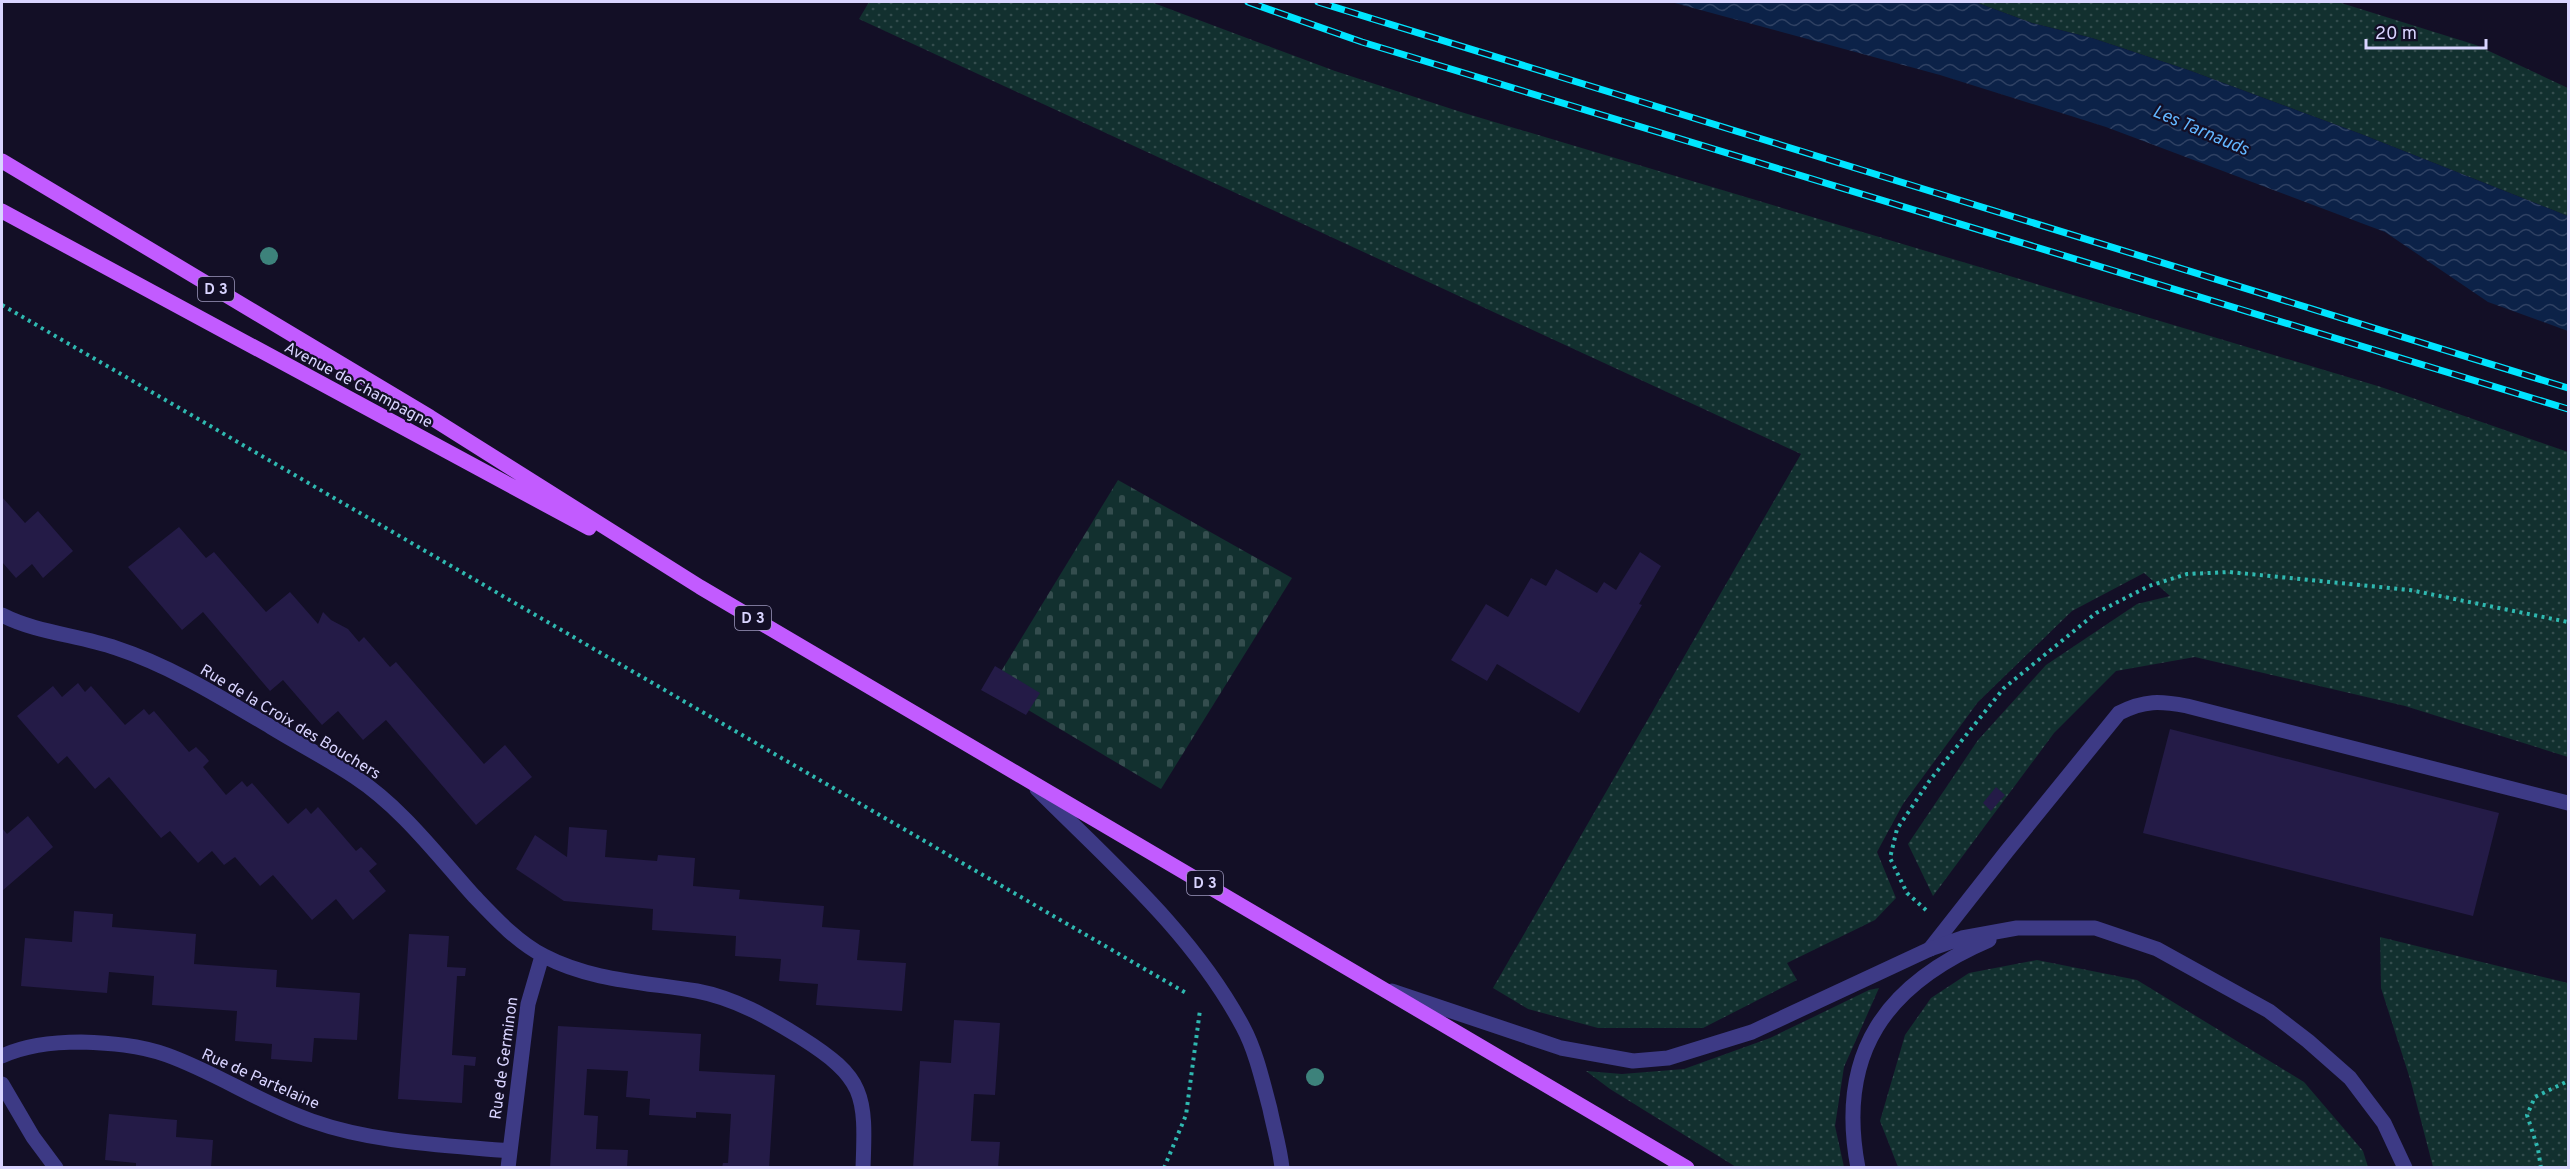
<svg xmlns="http://www.w3.org/2000/svg" width="2570" height="1169" font-family="Overpass,sans-serif">
	<style>
		.grass { fill: url(#grass-dots) }
		.cemetery { fill: url(#cemetery-stones) }
		.water { fill: url(#water-waves) }
		.building { fill: #241b47 }
		.lines { fill: none; stroke-linecap: round; stroke-linejoin: round }
		.path { stroke: #2fb8b0; stroke-width: 4; stroke-dasharray: 3 4.5; stroke-linecap: butt }
		.service { stroke: #3d3a85; stroke-width: 15 }
		.minor { stroke: #3d3a85; stroke-width: 15 }
		.primary { stroke: #c25bff; stroke-width: 15 }
		.rail-casing { stroke: #00e5ff; stroke-width: 7 }
		.rail { stroke: #130f26; stroke-width: 4.5; stroke-dasharray: 14; stroke-linecap: butt }
		.tree { fill: #3d827b }
		.labels { text-anchor: middle; stroke-width: 4.5; stroke-linejoin: round; paint-order: stroke }
		.shield { fill: #130f26; stroke: #9e99be; stroke-width: 1.5 }
		.shield-label { font-size: 15px; font-weight: bold; fill: #d9d4ff }
		.street-label { font-size: 16px; fill: #d9d4ff; stroke: #130f26 }
		.water-label { font-size: 18px; font-style: italic; fill: #62b6ff; stroke: #130f26 }
	</style>
	<defs>
		<pattern id="grass-dots" width="8" height="8" patternUnits="userSpaceOnUse" patternTransform="scale(1.5)"><rect width="8" height="8" fill="#12302f"/><path d="M2 2h.1M6 6h.1" fill="none" stroke="#344d4e" stroke-width="1.8" stroke-linecap="round"/></pattern>
		<pattern id="cemetery-stones" width="16" height="16" patternUnits="userSpaceOnUse" patternTransform="scale(1.5)"><rect width="16" height="16" fill="#12302f"/><path d="M2 7V4a2 2 0 0 1 4 0v3zM10 15v-3a2 2 0 0 1 4 0v3z" fill="#344d4e"/></pattern>
		<pattern id="water-waves" width="16" height="10" patternUnits="userSpaceOnUse" patternTransform="scale(1.5)"><rect width="16" height="10" fill="#0c2248"/><path d="M0 5q4-4 8 0t8 0" fill="none" stroke="#2f4163"/></pattern>
	</defs>
	<rect width="100%" height="100%" fill="#130f26"/>
	<path class="grass" d="M 869,2 L 1151,2 L 1335,71 L 1461,112 L 2381,387 L 2568,452 L 2568,757 L 2405,706 L 2195,657 L 2116,671 L 2054,733 L 1933,896 L 1908,844 L 1978,740 L 2046,665 L 2137,604 L 2170,596 L 2144,573 L 2072,611 L 1978,702 L 1903,804 L 1877,852 L 1896,898 L 1875,920 L 1787,963 L 1797,980 L 1703,1028 L 1598,1028 L 1528,1009 L 1493,988 L 1801,454 L 859,19 Z
		M 1975,2 L 2338,2 L 2476,45 L 2568,88 L 2568,216 L 2361,134 L 2191,71 L 2092,38 L 2032,23 Z
		M 2380,937 L 2568,983 L 2568,1167 L 2433,1167 L 2411,1082 L 2381,988 Z
		M 2037,960 L 2137,980 L 2304,1082 L 2363,1151 L 2368,1167 L 1898,1167 L 1880,1121 L 1905,1035 L 1931,998 L 1969,973 Z
		M 1879,988 L 1844,1067 L 1835,1126 L 1844,1167 L 1736,1167 L 1610,1089 L 1586,1071 L 1622,1074 L 1684,1069 L 1770,1038 L 1869,990 Z"/>
	<path class="cemetery" d="M 1118,480 L 1292,578 L 1161,789 L 991,688 Z"/>
	<path class="water" d="M 1671,2 L 1975,2 L 2032,23 L 2092,38 L 2191,71 L 2361,134 L 2568,216 L 2568,331 L 2488,302 L 2385,232 L 2106,127 L 1940,75 Z"/>
	<path class="building" d="M 2,497 L 25,523 L 38,511 L 73,551 L 43,578 L 32,564 L 16,578 L 2,562 Z
		M 179,527 L 206,558 L 214,552 L 266,612 L 290,592 L 318,624 L 323,612 L 331,620 L 348,629 L 359,642 L 364,637 L 390,667 L 396,662 L 484,764 L 505,745 L 532,777 L 476,825 L 386,720 L 363,740 L 338,711 L 322,725 L 283,680 L 270,691 L 203,612 L 182,630 L 128,567 Z
		M 1640,552 L 1661,566 L 1639,604 L 1642,605 L 1579,713 L 1497,664 L 1487,681 L 1451,660 L 1486,604 L 1508,617 L 1531,578 L 1546,586 L 1556,569 L 1597,593 L 1604,582 L 1616,590 Z
		M 995,666 L 1040,693 L 1026,715 L 981,690 Z
		M 78,683 L 85,692 L 91,686 L 125,725 L 144,709 L 149,715 L 154,711 L 189,752 L 196,747 L 205,756 L 209,761 L 203,767 L 226,795 L 242,781 L 247,787 L 252,783 L 288,824 L 306,808 L 311,814 L 318,807 L 356,851 L 361,847 L 377,864 L 369,871 L 386,891 L 353,920 L 336,899 L 312,920 L 273,875 L 260,886 L 235,857 L 224,865 L 212,851 L 198,863 L 170,831 L 161,838 L 109,777 L 95,789 L 67,756 L 58,764 L 17,716 L 53,686 L 62,697 Z
		M 2170,729 L 2499,813 L 2473,916 L 2143,833 Z
		M 1996,787 L 2005,795 L 1991,811 L 1983,803 Z
		M 28,816 L 53,847 L 2,891 L 2,828 L 7,834 Z
		M 569,827 L 607,830 L 605,857 L 657,861 L 658,855 L 695,858 L 693,886 L 740,890 L 739,899 L 824,906 L 822,927 L 860,930 L 857,960 L 906,963 L 902,1011 L 816,1005 L 818,984 L 779,981 L 781,959 L 735,956 L 736,936 L 652,930 L 653,909 L 564,901 L 516,869 L 535,835 L 567,857 Z
		M 74,911 L 113,914 L 112,927 L 196,934 L 194,964 L 277,970 L 276,987 L 360,993 L 357,1040 L 314,1038 L 312,1062 L 271,1059 L 272,1044 L 235,1041 L 237,1011 L 152,1005 L 154,976 L 109,972 L 107,993 L 21,986 L 25,938 L 72,942 Z
		M 409,934 L 449,936 L 447,967 L 466,968 L 465,976 L 457,976 L 452,1055 L 476,1057 L 475,1066 L 464,1065 L 462,1103 L 398,1099 Z
		M 954,1020 L 1000,1023 L 995,1095 L 974,1094 L 971,1141 L 1000,1142 L 998,1168 L 913,1168 L 920,1061 L 951,1063 Z
		M 558,1026 L 701,1034 L 699,1071 L 775,1075 L 769,1168 L 722,1168 L 723,1163 L 728,1163 L 731,1114 L 696,1112 L 696,1118 L 649,1115 L 650,1099 L 626,1097 L 628,1071 L 587,1069 L 584,1115 L 598,1116 L 596,1149 L 628,1150 L 627,1168 L 550,1168 Z
		M 109,1114 L 177,1120 L 176,1137 L 213,1140 L 211,1168 L 136,1168 L 136,1163 L 105,1160 Z"/>
	<g class="lines">
		<path class="path" d="M 2,305 L 1186,993
			M 1926,910 L 1907,893 L 1890,858 L 1897,829 L 1930,780 L 2004,688 L 2096,613 L 2149,586 L 2187,574 L 2229,572 L 2410,590 L 2568,622
			M 1164,1168 L 1186,1115 L 1200,1010
			M 2541,1168 L 2538,1149 L 2527,1115 L 2535,1097 L 2568,1081"/>
		<path class="service" d="M 1930,949 L 2007,851 L 2119,713 C 2145,700 2160,701 2187,706 L 2568,803"/>
		<path class="minor" d="M 2,615 C 37,633 79,635 116,648 C 171,666 222,698 271,727 C 299,744 328,759 355,777 C 402,808 437,855 474,896 C 495,918 517,942 544,956 C 592,981 644,982 697,991 C 734,998 768,1017 800,1037 C 865,1078 866,1094 863,1168
			M 1037,789 C 1111,863 1193,933 1243,1027 C 1256,1051 1263,1083 1270,1109 C 1274,1129 1280,1148 1282,1168
			M 1392,991 L 1561,1048 L 1633,1061 L 1668,1058 L 1752,1032 L 1930,949 L 1962,938 L 2017,928 L 2095,928 L 2157,949 L 2269,1011 L 2308,1041 L 2350,1078 L 2384,1123 L 2405,1168
			M 2,1056 C 26,1045 55,1042 81,1042 C 110,1043 139,1045 167,1055 C 217,1073 262,1104 312,1121 C 374,1143 444,1145 509,1151
			M 2,1084 L 33,1137 L 56,1168
			M 508,1168 L 528,1004 L 542,956
			M 1858,1168 C 1836,1053 1886,984 1989,940"/>
		<path class="primary" d="M 2,161 L 430,417 L 700,587 L 1687,1168
			M 2,211 L 589,528"/>
		<g class="rail-casing">
			<path id="rail" d="M 1248,2 L 1362,42 L 2568,409
				M 1318,2 L 2568,388"/>
		</g>
		<use href="#rail" class="rail"/>
	</g>
	<g class="tree">
		<circle cx="269" cy="256" r="9"/>
		<circle cx="1315" cy="1077" r="9"/>
	</g>
	<g class="labels">
		<g class="shield">
			<rect x="198" y="277" width="36" height="24" rx="4.5"/>
			<rect x="735" y="606" width="36" height="24" rx="4.5"/>
			<rect x="1187" y="871" width="36" height="24" rx="4.5"/>
		</g>
		<g class="shield-label">
			<text x="216" y="294">D 3</text>
			<text x="753" y="623">D 3</text>
			<text x="1205" y="888">D 3</text>
		</g>
		<g class="street-label">
			<text transform="translate(359 384) rotate(28)" y="6">Avenue de Champagne</text>
			<text transform="translate(291 721) rotate(31)" y="6">Rue de la Croix des Bouchers</text>
			<text transform="translate(503 1058) rotate(-82)" y="6">Rue de Germinon</text>
			<text transform="translate(261 1078) rotate(24)" y="6">Rue de Partelaine</text>
		</g>
		<g class="water-label">
			<text transform="translate(2201 130) rotate(23)" y="6">Les Tarnauds</text>
		</g>
	</g>
	<rect width="2570" height="1169" fill="none" stroke="#d9d4ff" stroke-width="6"/>
	<path d="M2366 39v9h120v-9" fill="none" stroke="#d9d4ff" stroke-width="3"/>
	<text x="2375" y="39" font-size="18" fill="#d9d4ff" stroke="#130f26" stroke-width="4.5" paint-order="stroke">20 m</text>
</svg>
